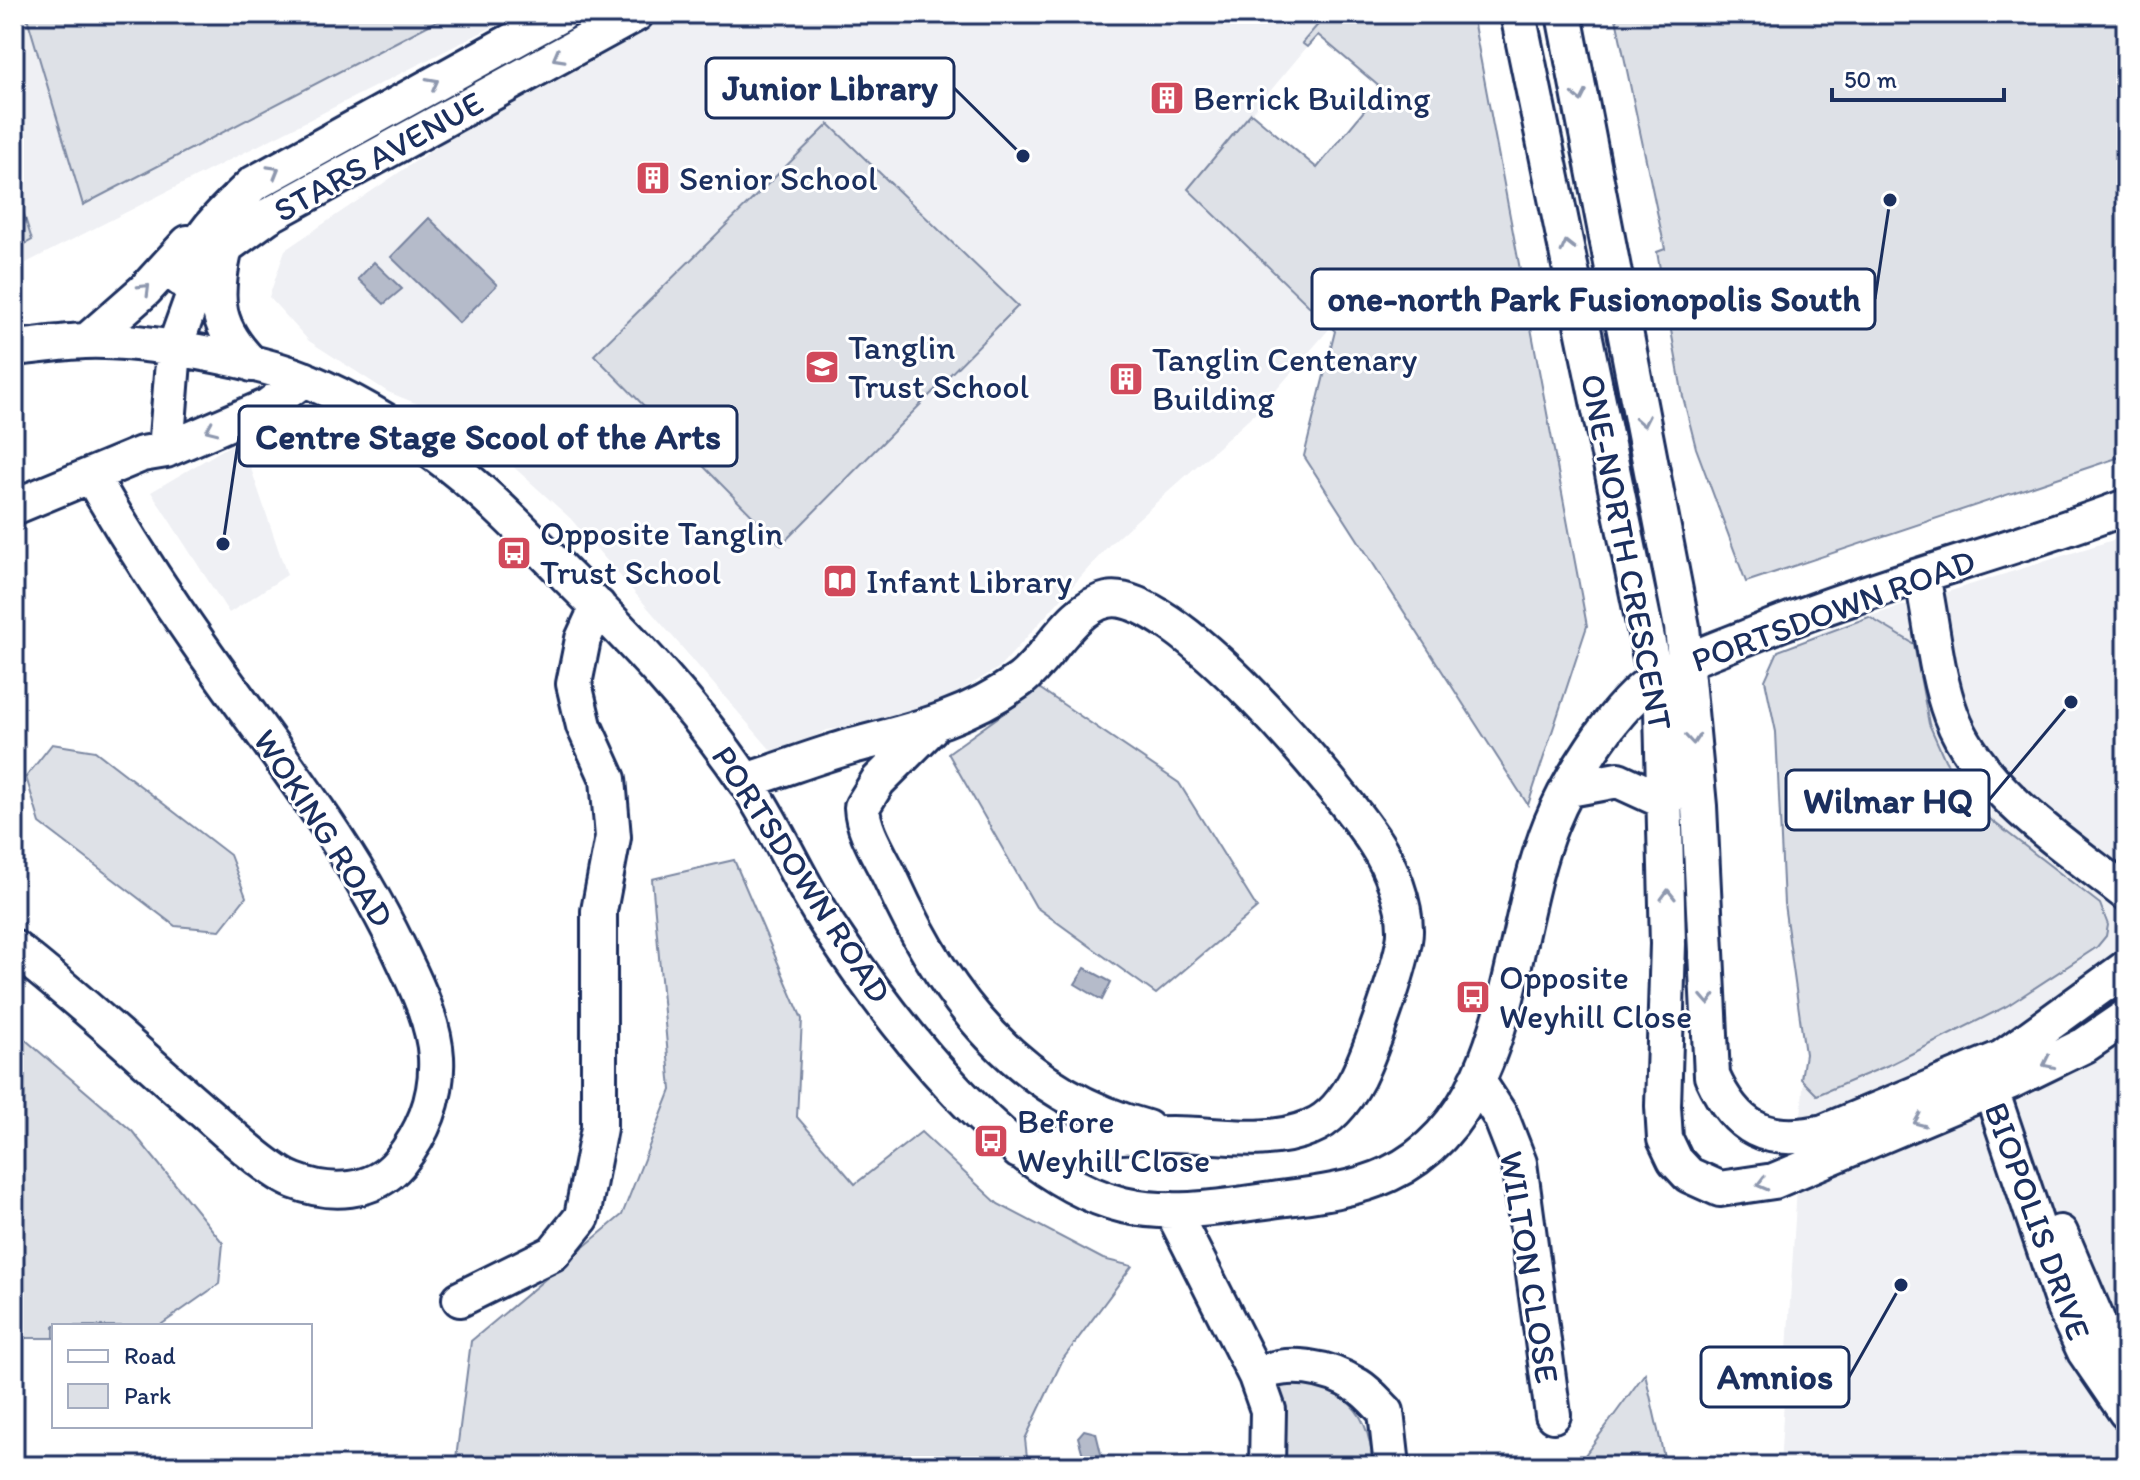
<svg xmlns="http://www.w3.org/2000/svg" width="2140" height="1480" font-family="Itim,sans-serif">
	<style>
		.built { fill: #eff0f4 }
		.green { fill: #dee1e7; stroke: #7c88a2; stroke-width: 2 }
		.water { fill: #b5bbca; stroke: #77839f; stroke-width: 2 }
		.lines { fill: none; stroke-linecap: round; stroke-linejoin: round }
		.minor-casing { stroke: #1b2f5e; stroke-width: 40 }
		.minor { stroke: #fff; stroke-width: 34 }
		.oneway { stroke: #8d97ae }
		.labels { text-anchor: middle; stroke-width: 6; stroke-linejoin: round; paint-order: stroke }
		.poi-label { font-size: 34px; fill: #1b2f5e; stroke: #fff; text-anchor: start }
		.street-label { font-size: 34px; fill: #1b2f5e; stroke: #fff }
		.leader { fill: none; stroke: #1b2f5e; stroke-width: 3 }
		.callout-dot { fill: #1b2f5e; stroke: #fff; stroke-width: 3 }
		.callout { fill: #fff; stroke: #1b2f5e; stroke-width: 3 }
		.callout-label { font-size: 36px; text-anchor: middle; font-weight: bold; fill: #1b2f5e }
	</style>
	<rect width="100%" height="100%" fill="#fff"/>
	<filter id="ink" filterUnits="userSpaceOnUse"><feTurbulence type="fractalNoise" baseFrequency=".0125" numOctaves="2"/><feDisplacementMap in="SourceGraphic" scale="16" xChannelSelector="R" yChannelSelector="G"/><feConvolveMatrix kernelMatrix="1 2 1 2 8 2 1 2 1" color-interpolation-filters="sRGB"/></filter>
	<g filter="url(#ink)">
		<path class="built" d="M 14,14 L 518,14 L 14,269 Z
			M 654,14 L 1327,14 L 1303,43 L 1307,47 L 1188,189 L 1330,328 L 1257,412 L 1110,544 L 1000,667 L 918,716 L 827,730 L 776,756 L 570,518 L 465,423 L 388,392 L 309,341 L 269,297 L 285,250 L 441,144 Z
			M 241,439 L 287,575 L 229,613 L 151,492 Z
			M 2126,536 L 2126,1466 L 1780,1466 L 1805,1054 L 1784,904 L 1776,732 L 1765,680 L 1778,651 L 1829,629 Z"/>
		<path class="green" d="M 26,14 L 450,14 L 83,205 Z
			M 1327,14 L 1472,14 L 1587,626 L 1528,805 L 1304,456 L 1335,331 L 1188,189 L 1251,113 L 1317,168 L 1382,89 L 1318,35 L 1307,47 L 1302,43 Z
			M 1615,14 L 2126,14 L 2126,455 L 1746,582 L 1696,448 L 1683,397 L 1657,252 L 1665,249 Z
			M 829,124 L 1018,306 L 781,545 L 594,355 Z
			M 14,183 L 32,240 L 14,250 Z
			M 1869,617 L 1914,644 L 1929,724 L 1945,760 L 1962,788 L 1991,820 L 2100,904 L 2108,925 L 2106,936 L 2097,947 L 2007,1006 L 1891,1064 L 1817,1095 L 1801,1079 L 1805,1054 L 1784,904 L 1776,732 L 1765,680 L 1778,651 Z
			M 1039,688 L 1179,783 L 1257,908 L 1156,994 L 1036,907 L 948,753 Z
			M 52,744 L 95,751 L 230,855 L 246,897 L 220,930 L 175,926 L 40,823 L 26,777 Z
			M 734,860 L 802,1019 L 797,1117 L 855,1184 L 921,1132 L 998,1204 L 1103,1259 L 1132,1266 L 1063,1359 L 1025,1439 L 1028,1466 L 627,1466 L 619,1463 L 611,1466 L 455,1466 L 471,1341 L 622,1215 L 671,1090 L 652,879 Z
			M 14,1030 L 132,1131 L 223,1243 L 219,1284 L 159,1326 L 54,1326 L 54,1338 L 18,1338 L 14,1334 Z
			M 1645,1373 L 1666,1466 L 1577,1466 Z
			M 1268,1374 C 1330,1388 1368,1392 1373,1466 L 1282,1466 L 1283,1424 Z"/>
		<path class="water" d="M 429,218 L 497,285 L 459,323 L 391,257 Z
			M 374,262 L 402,289 L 384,304 L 358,279 Z
			M 1085,968 L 1111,982 L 1102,1000 L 1075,984 Z
			M 1084,1430 L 1096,1433 L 1104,1466 L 1086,1466 L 1078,1437 Z"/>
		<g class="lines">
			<g class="minor-casing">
				<path id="minor" d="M 1518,14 L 1662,711 L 1668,944 L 1663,1106 L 1665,1139 L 1675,1160 L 1689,1175 L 1720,1189 L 1774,1181 L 2011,1081 L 2085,1045 L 2126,1017
					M 1564,14 L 1682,627 L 1699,806 L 1712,1076 C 1736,1129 1767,1145 1824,1132 L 2002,1058 L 2126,968
					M 224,252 C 213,301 216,328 252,364
					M 181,279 C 194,239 223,212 253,184 L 561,14
					M 87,341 L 145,290 L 188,243
					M 14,348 C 37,346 61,342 85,341 C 141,339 257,359 308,381 C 351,399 393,424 431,451 C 481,487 524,532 567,576 C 631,639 693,704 744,779 C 776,826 798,880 829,927 C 892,1022 1009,1178 1123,1205 C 1174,1217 1228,1206 1279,1199 C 1313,1195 1358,1189 1389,1174 C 1515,1115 1506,935 1551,824 C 1569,780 1610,714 1647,685 C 1677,662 1715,650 1750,636 C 1872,585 2002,554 2126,507
					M 166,450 L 174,349 L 201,274 L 225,247 L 268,216 L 636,14
					M 14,507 L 142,454 L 166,450 L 268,406 L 304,379
					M 1922,576 C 1932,621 1935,672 1951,715 C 1978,789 2066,846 2126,893
					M 931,728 L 878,781 L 862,807 C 863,832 882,859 892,881 C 945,998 1018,1094 1147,1128
					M 745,781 C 781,770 816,756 852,746 C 914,730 967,718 1020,680 C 1047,660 1072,607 1107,600 C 1173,586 1342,791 1376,844 C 1391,867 1405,903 1405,930 C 1406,955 1370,1052 1358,1077 C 1348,1096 1332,1119 1311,1127 C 1267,1146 1218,1134 1172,1134 C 1121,1134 1069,1141 1019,1151
					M 1569,789 L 1618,780 L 1666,802
					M 14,948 C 82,1001 143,1059 208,1115 C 228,1133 270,1172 294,1181 C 330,1195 373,1194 399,1163 C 424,1132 438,1096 436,1057 C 434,1024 418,989 404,960 C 351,844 271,748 199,644 C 161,590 125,534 92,477
					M 1981,1073 L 1996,1105 L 2064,1307 L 2085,1352 L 2126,1412
					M 1477,1080 L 1501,1117 L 1519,1163 L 1553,1415
					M 1172,1210 L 1256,1376 L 1268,1410 L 1267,1466
					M 2060,1233 L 2103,1334 L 2126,1369
					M 460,1299 L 553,1253 L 582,1217 L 599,1128 L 599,911 L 613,837 L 608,779 L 584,726 L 574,684 L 583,639 L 598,606
					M 1256,1376 C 1286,1359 1328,1367 1358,1386 C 1368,1392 1377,1403 1386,1412 L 1392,1466"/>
			</g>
			<use href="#minor" class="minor"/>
		</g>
		<defs><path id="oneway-chevron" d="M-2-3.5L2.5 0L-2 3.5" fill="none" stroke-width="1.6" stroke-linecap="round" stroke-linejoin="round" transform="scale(2)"/></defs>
		<g class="oneway">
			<use href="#oneway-chevron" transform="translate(558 57) rotate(151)"/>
			<use href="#oneway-chevron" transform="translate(433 83) rotate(-28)"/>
			<use href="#oneway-chevron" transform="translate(1580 96) rotate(79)"/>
			<use href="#oneway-chevron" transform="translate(274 171) rotate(-30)"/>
			<use href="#oneway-chevron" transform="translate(1567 246) rotate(-104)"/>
			<use href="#oneway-chevron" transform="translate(145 289) rotate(-45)"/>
			<use href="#oneway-chevron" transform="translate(1643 421) rotate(79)"/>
			<use href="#oneway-chevron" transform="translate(211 429) rotate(156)"/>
			<use href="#oneway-chevron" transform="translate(1693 739) rotate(85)"/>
			<use href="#oneway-chevron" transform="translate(1668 895) rotate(-91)"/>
			<use href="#oneway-chevron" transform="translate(1708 999) rotate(87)"/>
			<use href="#oneway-chevron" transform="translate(2048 1063) rotate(154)"/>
			<use href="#oneway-chevron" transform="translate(1919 1121) rotate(157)"/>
			<use href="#oneway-chevron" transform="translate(1762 1184) rotate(165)"/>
		</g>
	</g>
	<defs>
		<g id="building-square" transform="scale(1.8)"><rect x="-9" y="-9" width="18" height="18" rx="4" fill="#d1495b" stroke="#fff"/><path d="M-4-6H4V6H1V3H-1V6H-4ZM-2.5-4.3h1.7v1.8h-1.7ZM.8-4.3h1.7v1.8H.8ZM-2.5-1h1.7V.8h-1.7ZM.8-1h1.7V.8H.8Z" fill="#fff"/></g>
		<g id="school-square" transform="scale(1.8)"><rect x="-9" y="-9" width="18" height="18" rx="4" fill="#d1495b" stroke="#fff"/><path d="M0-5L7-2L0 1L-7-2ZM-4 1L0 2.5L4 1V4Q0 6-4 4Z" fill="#fff"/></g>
		<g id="bus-square" transform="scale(1.8)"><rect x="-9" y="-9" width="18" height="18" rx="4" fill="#d1495b" stroke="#fff"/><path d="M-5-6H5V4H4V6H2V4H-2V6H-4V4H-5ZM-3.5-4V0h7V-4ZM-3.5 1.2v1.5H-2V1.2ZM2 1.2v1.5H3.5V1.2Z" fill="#fff"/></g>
		<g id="library-square" transform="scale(1.8)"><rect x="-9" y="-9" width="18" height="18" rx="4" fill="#d1495b" stroke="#fff"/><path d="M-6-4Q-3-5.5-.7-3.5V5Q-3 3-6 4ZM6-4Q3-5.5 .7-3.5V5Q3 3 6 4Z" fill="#fff"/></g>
	</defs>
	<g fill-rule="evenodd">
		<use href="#building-square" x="1167" y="98"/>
		<use href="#building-square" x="653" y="178"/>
		<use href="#school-square" x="822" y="367"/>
		<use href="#building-square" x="1126" y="379"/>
		<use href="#bus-square" x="514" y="553"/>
		<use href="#library-square" x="840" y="581"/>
		<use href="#bus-square" x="1473" y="997"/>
		<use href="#bus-square" x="991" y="1141"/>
	</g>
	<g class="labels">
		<g class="poi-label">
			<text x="1193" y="110">Berrick Building</text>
			<text x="679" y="190">Senior School</text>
			<text x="848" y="359">Tanglin<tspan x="848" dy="39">Trust School</tspan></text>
			<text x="1152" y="371">Tanglin Centenary<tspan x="1152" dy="39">Building</tspan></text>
			<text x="540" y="545">Opposite Tanglin<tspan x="540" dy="39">Trust School</tspan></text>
			<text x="866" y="593">Infant Library</text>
			<text x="1499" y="989">Opposite<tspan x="1499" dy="39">Weyhill Close</tspan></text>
			<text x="1017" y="1133">Before<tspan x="1017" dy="39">Weyhill Close</tspan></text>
		</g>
		<g class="street-label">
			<text transform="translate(378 156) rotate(-29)" y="12">STARS AVENUE</text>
			<text transform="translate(1627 552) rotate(79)" y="12">ONE-NORTH CRESCENT</text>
			<text transform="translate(1833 610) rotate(-20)" y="12">PORTSDOWN ROAD</text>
			<text transform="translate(324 828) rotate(57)" y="12">WOKING ROAD</text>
			<text transform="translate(802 874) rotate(57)" y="12">PORTSDOWN ROAD</text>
			<text transform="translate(2038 1221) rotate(70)" y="12">BIOPOLIS DRIVE</text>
			<text transform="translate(1530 1267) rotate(81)" y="12">WILTON CLOSE</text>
		</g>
	</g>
	<path class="leader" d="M1023 156L954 88M1890 200L1875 299M223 544L239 436M2071 702L1989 800M1901 1285L1849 1377"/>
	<g class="callout-dot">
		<circle cx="1023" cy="156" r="8"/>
		<circle cx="1890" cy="200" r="8"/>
		<circle cx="223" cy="544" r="8"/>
		<circle cx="2071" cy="702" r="8"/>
		<circle cx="1901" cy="1285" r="8"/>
	</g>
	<g class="callout">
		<rect x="706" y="58" width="248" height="60" rx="8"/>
		<rect x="1312" y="269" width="563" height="60" rx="8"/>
		<rect x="239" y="406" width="498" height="60" rx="8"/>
		<rect x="1786" y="770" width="203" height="60" rx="8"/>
		<rect x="1701" y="1347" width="148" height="60" rx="8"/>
	</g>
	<g class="callout-label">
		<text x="830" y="100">Junior Library</text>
		<text x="1594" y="311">one-north Park Fusionopolis South</text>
		<text x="488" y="449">Centre Stage Scool of the Arts</text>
		<text x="1888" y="813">Wilmar HQ</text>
		<text x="1775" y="1389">Amnios</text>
	</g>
	<rect width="2140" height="1480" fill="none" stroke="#fff" stroke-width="48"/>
	<rect x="24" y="24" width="2092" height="1432" fill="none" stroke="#1b2f5e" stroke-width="3" filter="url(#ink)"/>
	<rect x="52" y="1324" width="260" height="104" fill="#ffffff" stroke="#a4acbf" stroke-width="2"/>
	<rect x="68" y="1350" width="40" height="12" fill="#ffffff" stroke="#a4acbf" stroke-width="2"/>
	<text x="124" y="1364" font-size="24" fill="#1b2f5e">Road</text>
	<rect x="68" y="1384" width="40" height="24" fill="#dee1e7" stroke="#a4acbf" stroke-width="2"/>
	<text x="124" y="1404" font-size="24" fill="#1b2f5e">Park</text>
	<path d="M1832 88v12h172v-12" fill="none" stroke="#1b2f5e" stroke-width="4"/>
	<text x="1844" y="88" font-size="24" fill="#1b2f5e" stroke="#ffffff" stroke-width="6" paint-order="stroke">50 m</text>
</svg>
